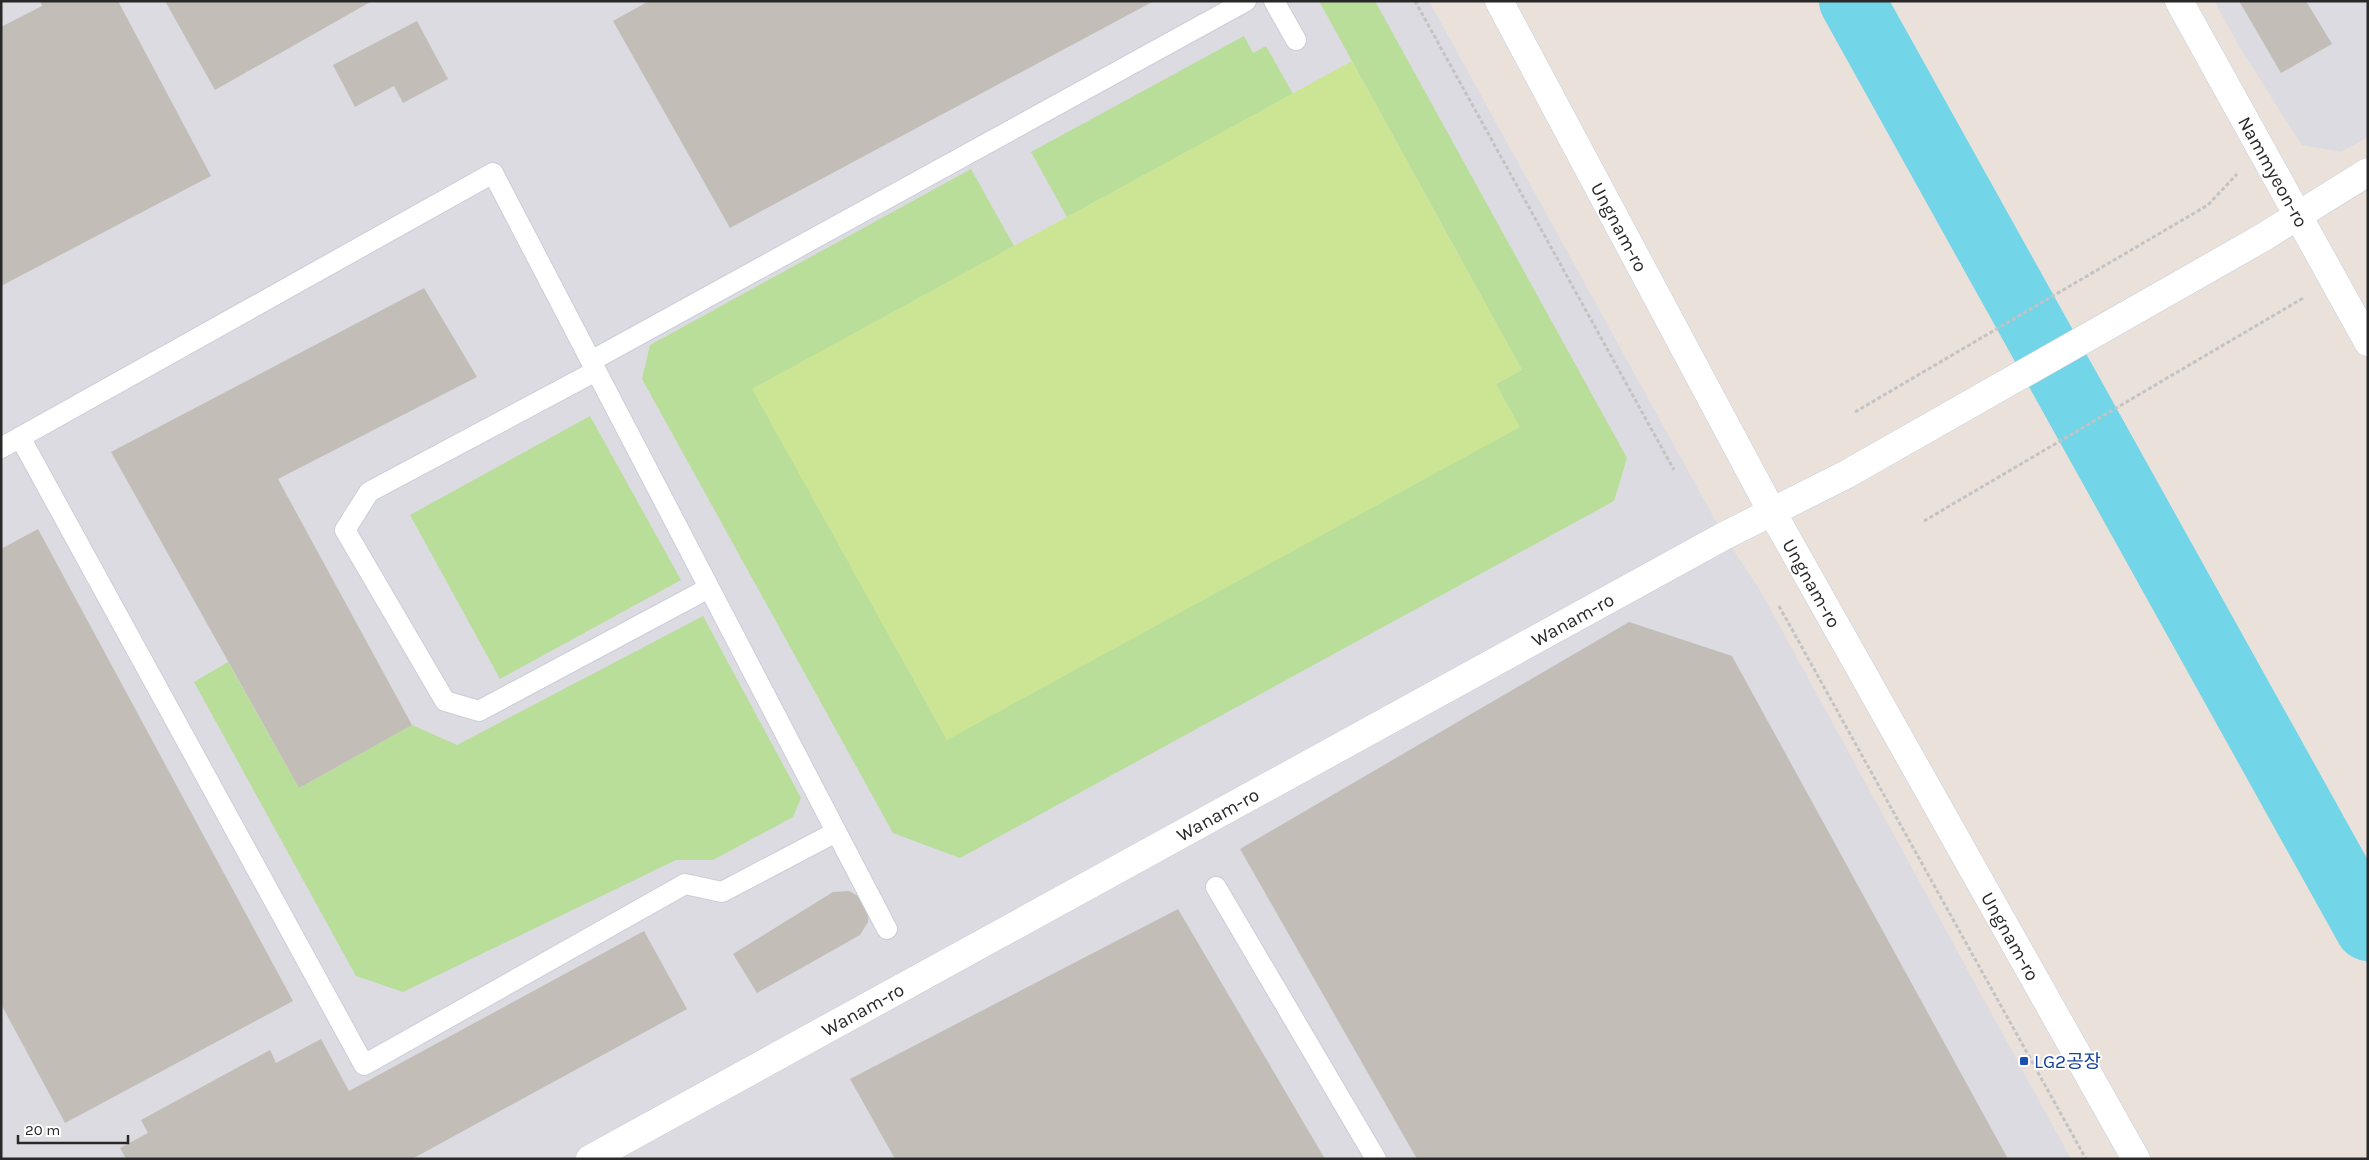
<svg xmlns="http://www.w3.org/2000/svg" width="2369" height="1160" font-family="Karla,'Noto Sans KR',sans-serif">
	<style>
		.industrial { fill: #dcdbe2 }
		.green { fill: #b8de99 }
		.pitch { fill: #cce595 }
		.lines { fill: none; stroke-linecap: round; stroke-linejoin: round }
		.river { stroke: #72d5e8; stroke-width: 66 }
		.building { fill: #c2bdb6 }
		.lane-casing { stroke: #c9ced9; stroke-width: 22 }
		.secondary-casing { stroke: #c9ced9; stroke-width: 29 }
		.path { stroke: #c3c3c3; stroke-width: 3; stroke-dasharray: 4 2.5; stroke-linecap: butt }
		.lane { stroke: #fff; stroke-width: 20 }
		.secondary { stroke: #fff; stroke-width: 28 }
		.transit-dot { fill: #1a4fb4; stroke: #fff; stroke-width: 2 }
		.labels { text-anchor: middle; stroke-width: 4; stroke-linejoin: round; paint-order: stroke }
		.street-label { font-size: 19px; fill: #282828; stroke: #fff }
		.transit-label { font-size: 19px; fill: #164399; stroke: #fff; text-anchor: start }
	</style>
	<rect width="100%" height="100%" fill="#eae1da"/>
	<path class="industrial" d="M 1,1 L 1429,1 L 1724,536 L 1760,590 L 2071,1159 L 1,1159 Z
		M 2214,1 L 2368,1 L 2368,137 L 2341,152 L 2302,145 L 2245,56 Z"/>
	<path class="green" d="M 1319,1 L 1375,1 L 1627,458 L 1614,501 L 960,858 L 893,833 L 642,379 L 650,345 L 971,169 L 1014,246 L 753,389 L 947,740 L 1496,384 L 1522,370 Z
		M 1244,36 L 1253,53 L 1266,46 L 1293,94 L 1067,217 L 1031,152 Z
		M 590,416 L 681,580 L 500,679 L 410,515 Z
		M 703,616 L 801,798 L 793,817 L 713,860 L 676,860 L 403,992 L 356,976 L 194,682 L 228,662 L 299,788 L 412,725 L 457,745 Z"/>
	<path class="pitch" d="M 1352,61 L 1522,370 L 1496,384 L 1520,427 L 947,740 L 752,389 Z"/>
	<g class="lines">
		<path class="river" d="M 1852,1 L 2368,928"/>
	</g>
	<path class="building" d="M 40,1 L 118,1 L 211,176 L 1,286 L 1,27 L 42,6 Z
		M 165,1 L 372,1 L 215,90 Z
		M 649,1 L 1154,1 L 730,228 L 613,21 Z
		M 2239,1 L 2306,1 L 2332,44 L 2281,73 Z
		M 417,21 L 448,79 L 403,103 L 394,86 L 355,107 L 333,65 Z
		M 424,288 L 477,377 L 278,479 L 412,725 L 299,788 L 111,452 Z
		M 38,529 L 293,1001 L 65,1123 L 1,1004 L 1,549 Z
		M 1629,622 L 1732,656 L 2008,1159 L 1417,1159 L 1240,849 Z
		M 849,891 L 860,897 L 869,909 L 868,922 L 860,935 L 757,993 L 733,954 L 833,892 Z
		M 1178,909 L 1325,1159 L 895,1159 L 850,1079 Z
		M 644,931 L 687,1009 L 412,1159 L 126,1159 L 120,1148 L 148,1133 L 141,1120 L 270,1050 L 276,1063 L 321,1039 L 349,1091 Z"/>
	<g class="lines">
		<g class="lane-casing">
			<path id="lane" d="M 1274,1 L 1296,40
				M 591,361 L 1246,1
				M 596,371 L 369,492 L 345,530 L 445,701 L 479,711 L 709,588
				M 20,437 L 364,1065 L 685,884 L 722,892 L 836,832
				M 1,448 L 493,173 L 887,929
				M 1216,887 L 1376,1159"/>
		</g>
		<g class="secondary-casing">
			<g id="secondary">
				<path id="s1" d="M 1499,1 L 1772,512 L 2136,1159"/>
				<path id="s2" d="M 2179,1 L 2368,342"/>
				<path id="s3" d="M 590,1159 L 1724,536 L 1847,474 L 2262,238 L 2368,172"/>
			</g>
		</g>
		<path class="path" d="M 1415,1 L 1674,470
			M 1855,412 L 2208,205 L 2237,174
			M 1924,521 L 2305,297
			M 1779,606 L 2086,1159"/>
		<use href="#lane" class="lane"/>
		<use href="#secondary" class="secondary"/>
	</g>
	<rect class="transit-dot" x="2019" y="1056" width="10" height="10" rx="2.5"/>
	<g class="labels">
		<g class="street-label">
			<text dy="7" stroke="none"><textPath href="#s2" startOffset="195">Nammyeon-ro</textPath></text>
			<text dy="7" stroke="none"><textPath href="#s1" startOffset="256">Ungnam-ro</textPath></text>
			<text dy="7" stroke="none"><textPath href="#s1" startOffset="661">Ungnam-ro</textPath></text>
			<text dy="7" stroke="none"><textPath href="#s3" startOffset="1121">Wanam-ro</textPath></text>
			<text dy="7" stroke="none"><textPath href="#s3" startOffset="716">Wanam-ro</textPath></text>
			<text dy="7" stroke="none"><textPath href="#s1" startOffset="1066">Ungnam-ro</textPath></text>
			<text dy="7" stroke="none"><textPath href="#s3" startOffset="311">Wanam-ro</textPath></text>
		</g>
		<g class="transit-label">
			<text x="2034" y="1068">LG2공장</text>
		</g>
	</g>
	<rect width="2369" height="1160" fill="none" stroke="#282828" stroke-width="5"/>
	<path d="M18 1135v8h110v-8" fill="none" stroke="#282828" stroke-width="2.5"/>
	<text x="25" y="1135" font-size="15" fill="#282828" stroke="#ffffff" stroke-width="4" paint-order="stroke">20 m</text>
</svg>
